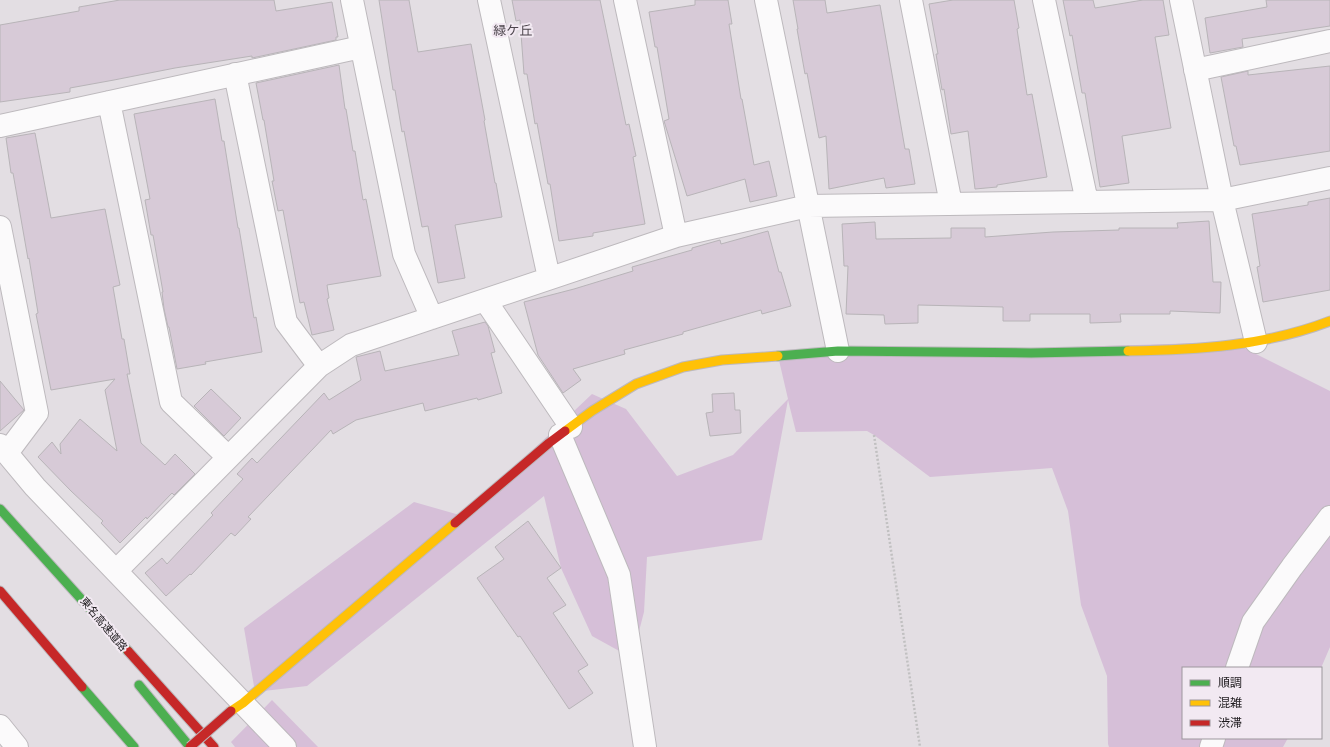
<svg xmlns="http://www.w3.org/2000/svg" width="1330" height="747" font-family="Barlow,'Noto Sans JP',sans-serif">
	<style>
		.green { fill: #d6bfd8 }
		.building { fill: #d7cad7; stroke: #b8b4b8 }
		.lines { fill: none; stroke-linecap: round; stroke-linejoin: round }
		.street-casing { stroke: #bdb9bd; stroke-width: 24 }
		.fast-casing { stroke: #bdb9bd; stroke-width: 11 }
		.slow-casing { stroke: #bdb9bd; stroke-width: 11 }
		.jam-casing { stroke: #bdb9bd; stroke-width: 11 }
		.path { stroke: #c1c0c1; stroke-width: 2.5; stroke-dasharray: 2 2; stroke-linecap: butt }
		.street { stroke: #fbfafb; stroke-width: 22 }
		.fast { stroke: #4caf50; stroke-width: 9 }
		.slow { stroke: #ffc107; stroke-width: 9 }
		.jam { stroke: #c62828; stroke-width: 9 }
		.jam-bridge-casing { stroke: #bdb9bd; stroke-width: 11; stroke-linecap: butt }
		.jam-bridge { stroke: #c62828; stroke-width: 9 }
		.labels { text-anchor: middle; stroke-width: 4; stroke-linejoin: round; paint-order: stroke }
		.street-label { font-size: 11px; fill: #1e1b1e; stroke: #f2e9f2 }
		.quarter-label { font-size: 13px; fill: #4c454c; stroke: #f2e9f2 }
	</style>
	<rect width="100%" height="100%" fill="#e3dee3"/>
	<path class="green" d="M 1232,342 L 1330,391 L 1330,647 L 1321,668 L 1183,668 L 1183,738 L 1288,738 L 1283,747 L 1109,747 L 1108,744 L 1107,676 L 1081,605 L 1068,511 L 1052,468 L 930,477 L 874,435 L 867,431 L 796,432 L 788,400 L 762,540 L 647,557 L 644,612 L 632,658 L 592,636 L 561,568 L 544,496 L 307,686 L 255,692 L 244,628 L 414,502 L 463,516 L 592,394 L 626,409 L 677,476 L 733,455 L 788,399 L 778,356 Z
		M 272,700 L 318,747 L 235,747 L 231,742 Z"/>
	<path class="building" d="M 120,0 L 274,0 L 276,11 L 332,2 L 338,37 L 336,37 L 336,40 L 252,58 L 252,56 L 175,68 L 114,80 L 70,88 L 70,92 L 0,102 L 0,25 L 79,11 L 79,7 Z
		M 379,0 L 409,0 L 418,52 L 471,44 L 485,120 L 484,121 L 495,183 L 496,183 L 502,217 L 455,225 L 465,278 L 438,283 L 428,226 L 422,227 L 404,131 L 402,132 L 395,90 L 393,90 Z
		M 512,0 L 600,0 L 626,125 L 629,124 L 636,156 L 633,157 L 645,224 L 593,233 L 593,236 L 559,241 L 550,184 L 548,184 L 537,123 L 535,124 L 527,74 L 524,74 L 520,20 L 516,21 Z
		M 695,0 L 728,0 L 732,24 L 729,24 L 741,99 L 742,99 L 754,165 L 769,161 L 777,196 L 750,202 L 745,179 L 687,196 L 664,121 L 669,119 L 657,47 L 655,47 L 649,12 L 695,5 Z
		M 793,0 L 825,0 L 827,13 L 880,5 L 905,149 L 909,149 L 915,184 L 886,188 L 884,178 L 829,189 L 826,136 L 819,138 L 807,73 L 805,74 L 797,29 L 798,29 Z
		M 953,0 L 1014,0 L 1019,28 L 1017,29 L 1027,95 L 1032,94 L 1047,177 L 997,185 L 997,187 L 975,189 L 968,131 L 951,134 L 944,89 L 942,90 L 936,54 L 938,54 L 929,4 Z
		M 1063,0 L 1093,0 L 1095,8 L 1143,0 L 1163,0 L 1169,35 L 1155,37 L 1171,128 L 1122,136 L 1129,183 L 1100,187 L 1085,93 L 1082,93 L 1072,35 L 1070,36 Z
		M 1266,0 L 1330,0 L 1330,26 L 1242,39 L 1243,47 L 1210,53 L 1205,18 L 1267,7 Z
		M 339,65 L 345,109 L 346,109 L 353,151 L 355,151 L 363,200 L 366,199 L 381,276 L 327,285 L 329,298 L 327,299 L 334,330 L 312,335 L 304,302 L 300,303 L 283,210 L 278,211 L 272,181 L 274,181 L 264,120 L 263,120 L 256,83 Z
		M 1330,66 L 1330,151 L 1240,165 L 1236,146 L 1234,146 L 1221,77 L 1248,71 L 1248,75 Z
		M 215,99 L 222,141 L 224,141 L 238,228 L 239,228 L 254,318 L 256,317 L 262,352 L 205,362 L 206,364 L 177,369 L 169,327 L 168,327 L 164,309 L 162,292 L 163,292 L 153,235 L 151,235 L 145,200 L 150,199 L 134,114 Z
		M 35,133 L 51,218 L 105,209 L 120,285 L 113,287 L 122,339 L 124,339 L 130,374 L 127,374 L 141,443 L 165,465 L 175,454 L 195,474 L 174,495 L 172,493 L 147,519 L 146,517 L 120,543 L 101,523 L 103,521 L 71,491 L 38,457 L 52,442 L 61,454 L 60,444 L 80,419 L 117,451 L 105,390 L 115,379 L 51,390 L 36,314 L 38,313 L 29,258 L 28,259 L 13,173 L 11,173 L 6,138 Z
		M 1330,198 L 1330,290 L 1263,302 L 1257,267 L 1260,266 L 1252,214 L 1308,205 L 1308,202 Z
		M 1209,221 L 1213,282 L 1221,282 L 1220,313 L 1170,311 L 1170,314 L 1120,314 L 1121,322 L 1090,323 L 1090,314 L 1030,314 L 1030,321 L 1003,321 L 1003,307 L 918,305 L 918,323 L 885,324 L 884,315 L 846,314 L 848,266 L 844,266 L 842,224 L 875,222 L 876,239 L 951,238 L 951,228 L 985,228 L 985,237 L 1053,232 L 1119,230 L 1119,228 L 1178,228 L 1177,223 Z
		M 768,231 L 779,272 L 781,272 L 791,306 L 762,314 L 761,310 L 683,332 L 683,334 L 624,350 L 625,354 L 573,369 L 581,380 L 563,393 L 538,355 L 524,302 L 574,289 L 633,271 L 632,267 L 692,250 L 692,248 L 720,240 L 721,244 Z
		M 485,322 L 488,326 L 495,352 L 491,353 L 502,393 L 478,400 L 477,398 L 425,411 L 423,403 L 356,420 L 333,434 L 331,430 L 248,517 L 251,519 L 235,536 L 231,533 L 191,575 L 190,574 L 166,596 L 145,573 L 162,558 L 167,564 L 213,515 L 211,513 L 243,479 L 237,474 L 252,458 L 257,463 L 324,393 L 329,400 L 361,380 L 356,357 L 380,351 L 385,371 L 459,355 L 452,331 Z
		M 0,381 L 24,410 L 0,431 Z
		M 211,389 L 241,418 L 224,436 L 194,406 Z
		M 734,393 L 735,410 L 740,410 L 741,433 L 710,436 L 706,413 L 713,412 L 712,394 Z
		M 528,521 L 561,568 L 547,578 L 566,605 L 553,613 L 588,665 L 578,671 L 593,693 L 569,709 L 520,636 L 518,637 L 477,578 L 504,559 L 495,547 Z"/>
	<g class="lines">
		<g class="street-casing">
			<path id="street" d="M 352,0 L 404,254 L 432,318
				M 489,0 L 549,278
				M 625,0 L 676,236
				M 766,0 L 838,351
				M 911,0 L 951,204
				M 1044,0 L 1087,202
				M 1181,0 L 1222,200 L 1256,342
				M 1195,70 L 1330,41
				M 235,74 L 286,322 L 319,366
				M 109,102 L 171,402 L 228,457
				M 0,126 L 361,47
				M 0,227 L 37,413 L 7,453
				M 485,300 L 571,427
				M 560,435 L 619,575 L 645,747
				M 0,445 L 35,487 L 285,747
				M 116,571 L 319,366 L 351,345 L 676,236 L 808,206 L 1222,200 L 1330,178
				M 1237,668 L 1253,622 L 1292,567 L 1330,517
				M 0,726 L 17,747
				M 1211,747 L 1214,738"/>
		</g>
		<g class="fast-casing">
			<path id="fast" d="M 778,356 L 838,351 L 1031,353 L 1128,351
				M 0,509 L 128,651
				M 139,685 L 190,747
				M 82,687 L 134,747"/>
		</g>
		<g class="slow-casing">
			<path id="slow" d="M 1128,351 C 1196,350 1266,346 1330,321
				M 565,431 L 592,411 L 636,384 L 683,367 L 722,360 L 778,356
				M 231,711 L 243,703 L 455,523"/>
		</g>
		<g class="jam-casing">
			<path id="jam" d="M 455,523 L 549,443 L 565,431
				M 0,591 L 82,687
				M 128,651 L 214,747"/>
		</g>
		<path class="path" d="M 874,435 L 920,747"/>
		<use href="#street" class="street"/>
		<use href="#fast" class="fast"/>
		<use href="#slow" class="slow"/>
		<use href="#jam" class="jam"/>
		<g class="jam-bridge-casing">
			<path id="jam-bridge" d="M 190,747 L 231,711"/>
		</g>
		<use href="#jam-bridge" class="jam-bridge"/>
	</g>
	<g class="labels">
		<g class="street-label">
			<text transform="translate(104 624) rotate(50)" y="4">東名高速道路</text>
		</g>
		<g class="quarter-label">
			<text x="513" y="35">緑ケ丘</text>
		</g>
	</g>
	<rect x="1182" y="667" width="140" height="72" fill="#f2e9f2" stroke="#9d979d"/>
	<rect x="1190" y="680" width="20" height="6" fill="#4caf50" stroke="#9d979d"/>
	<text x="1218" y="687" font-size="12" fill="#1e1b1e">順調</text>
	<rect x="1190" y="700" width="20" height="6" fill="#ffc107" stroke="#9d979d"/>
	<text x="1218" y="707" font-size="12" fill="#1e1b1e">混雑</text>
	<rect x="1190" y="720" width="20" height="6" fill="#c62828" stroke="#9d979d"/>
	<text x="1218" y="727" font-size="12" fill="#1e1b1e">渋滞</text>
</svg>
